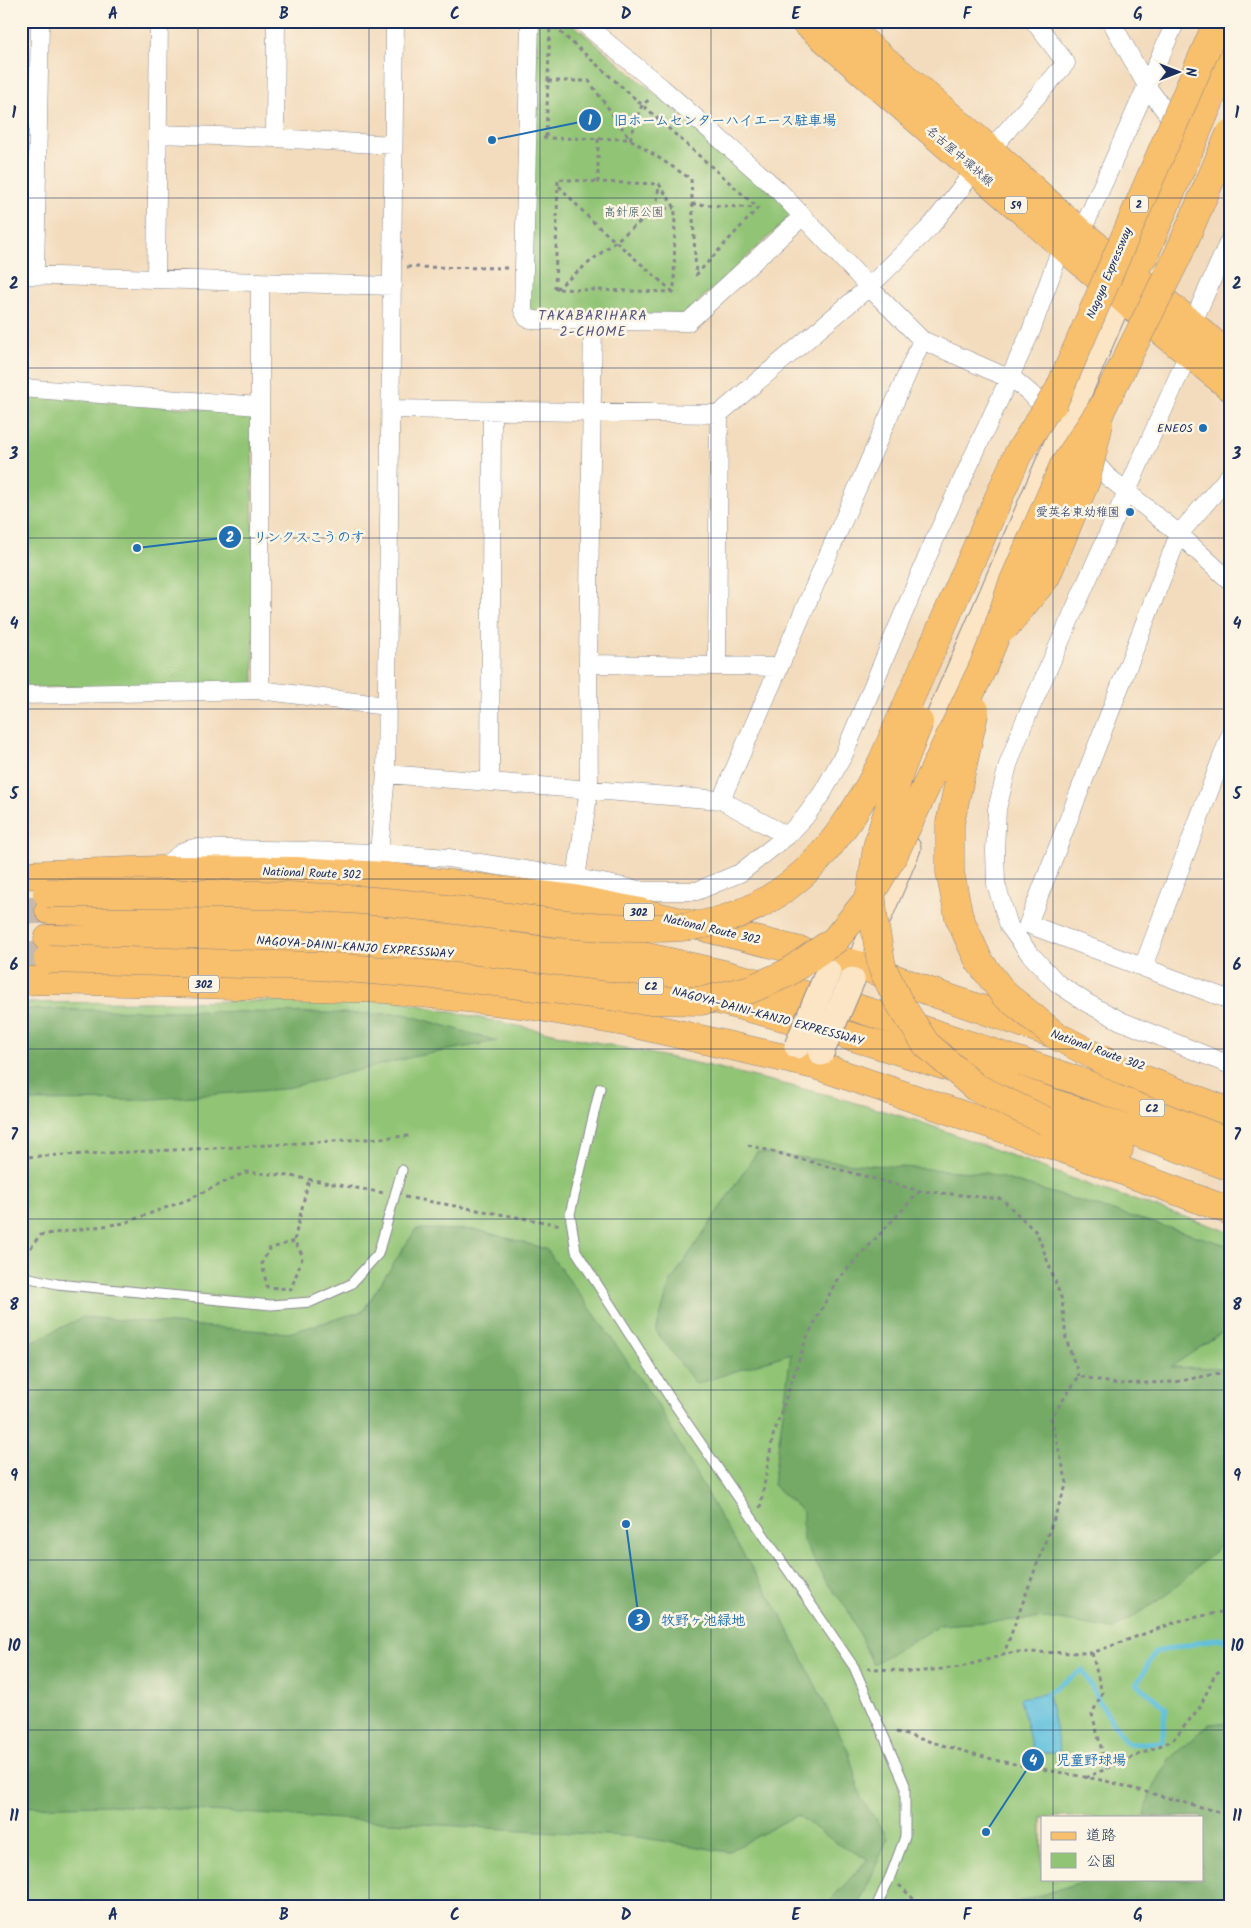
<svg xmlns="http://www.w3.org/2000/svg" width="1251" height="1928" font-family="Kalam,'Klee One',sans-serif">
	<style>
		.green { fill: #91c475; stroke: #567a6a; fill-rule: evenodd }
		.forest { fill: #74aa66; stroke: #486c62 }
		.water { fill: #5fc0dd; stroke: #3d789e }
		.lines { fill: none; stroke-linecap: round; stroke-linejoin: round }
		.stream { stroke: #5fc0dd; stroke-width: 5 }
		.highway-tunnel { stroke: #c8b9aa; stroke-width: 28; stroke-dasharray: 28 14; stroke-linecap: butt }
		.lane-casing { stroke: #87868e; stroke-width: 11 }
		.street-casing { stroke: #87868e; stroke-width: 19 }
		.secondary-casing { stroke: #87868e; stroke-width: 27 }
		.primary-casing { stroke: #87868e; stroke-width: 29 }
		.highway-casing { stroke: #87868e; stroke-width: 29 }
		.path { stroke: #87868e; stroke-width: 3; stroke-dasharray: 4 4; stroke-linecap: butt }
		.lane { stroke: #fff; stroke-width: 9 }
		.street { stroke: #fff; stroke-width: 18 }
		.secondary { stroke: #fce5c4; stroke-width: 25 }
		.primary { stroke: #f8bf6c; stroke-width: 28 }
		.highway { stroke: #f8bf6c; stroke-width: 28 }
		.secondary-bridge-casing { stroke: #87868e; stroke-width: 27; stroke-linecap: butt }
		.highway-bridge-casing { stroke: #87868e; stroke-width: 29; stroke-linecap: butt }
		.secondary-bridge { stroke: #fce5c4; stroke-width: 25 }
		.highway-bridge { stroke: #f8bf6c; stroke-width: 28 }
		.grid { fill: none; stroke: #1b2f5e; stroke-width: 1; stroke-opacity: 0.55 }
		.poi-dot { fill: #1f6fb2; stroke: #fcf5e5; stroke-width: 2 }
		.labels { text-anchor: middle; stroke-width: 5; stroke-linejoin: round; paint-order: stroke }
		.shield { fill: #fcf5e5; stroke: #5e6a86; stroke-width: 1 }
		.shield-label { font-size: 11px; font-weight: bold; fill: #1b2f5e }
		.street-label { font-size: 12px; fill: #1b2f5e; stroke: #fcf5e5 }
		.park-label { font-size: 12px; fill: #3e5c65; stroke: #fcf5e5 }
		.poi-label { font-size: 12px; fill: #1b2f5e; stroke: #fcf5e5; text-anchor: end }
		.neighbourhood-label { font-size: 14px; letter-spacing: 1px; fill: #535581; stroke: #fcf5e5 }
		.leader { fill: none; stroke: #1f6fb2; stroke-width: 2 }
		.callout-dot { fill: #1f6fb2; stroke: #fcf5e5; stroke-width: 2 }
		.mark-label { font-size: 15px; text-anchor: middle; font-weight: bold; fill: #fff }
		.callout-label { font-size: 14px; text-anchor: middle; font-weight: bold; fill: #1f6fb2; stroke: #fcf5e5; stroke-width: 5; stroke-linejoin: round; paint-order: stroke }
		.neatline { fill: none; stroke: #1b2f5e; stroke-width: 2 }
		.grid-label { font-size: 16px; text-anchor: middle; font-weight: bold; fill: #1b2f5e }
	</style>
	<rect width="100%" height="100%" fill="#fcf5e5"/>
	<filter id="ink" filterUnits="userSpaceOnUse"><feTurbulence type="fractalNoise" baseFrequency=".02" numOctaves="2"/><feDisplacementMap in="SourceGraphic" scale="10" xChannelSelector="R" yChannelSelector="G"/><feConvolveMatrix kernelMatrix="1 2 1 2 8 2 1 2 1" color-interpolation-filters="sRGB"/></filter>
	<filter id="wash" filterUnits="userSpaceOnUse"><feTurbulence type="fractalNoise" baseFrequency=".0096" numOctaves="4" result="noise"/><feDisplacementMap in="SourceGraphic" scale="20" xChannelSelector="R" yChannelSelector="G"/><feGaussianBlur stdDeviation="1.12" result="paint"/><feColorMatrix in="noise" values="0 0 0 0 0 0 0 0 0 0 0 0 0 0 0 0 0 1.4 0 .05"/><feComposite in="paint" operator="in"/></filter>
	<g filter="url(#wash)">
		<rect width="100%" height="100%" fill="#f3dcbd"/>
		<path class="green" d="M 534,21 L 569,21 L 775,195 L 790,212 L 787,220 L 684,315 L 536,313 L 529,307 Z
			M 21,395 L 252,413 L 254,684 L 21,688 Z
			M 394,1000 L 710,1066 L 828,1095 L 918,1121 L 1095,1187 L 1230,1232 L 1230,1907 L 21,1907 L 21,1003 ZM 1042,1817 L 1202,1817 L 1202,1879 L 1042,1879 Z"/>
		<path class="forest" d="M 21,1009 L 404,1014 L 497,1041 L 412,1057 L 283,1089 L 141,1100 L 29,1101 L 21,1097 Z
			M 757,1152 L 845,1163 L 986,1173 L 1230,1246 L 1230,1327 L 1171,1367 L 1230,1368 L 1230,1537 L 1167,1595 L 1113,1629 L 1047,1618 L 940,1625 L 873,1664 L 847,1608 L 826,1582 L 803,1540 L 803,1512 L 773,1485 L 791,1353 L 696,1384 L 656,1331 L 670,1283 Z
			M 416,1229 L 478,1230 L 546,1249 L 598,1319 L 657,1404 L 720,1517 L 780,1613 L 849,1753 L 861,1798 L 888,1838 L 858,1907 L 824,1907 L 868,1859 L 838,1844 L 797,1815 L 728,1852 L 638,1837 L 109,1805 L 21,1807 L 21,1347 L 83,1317 L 289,1333 L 363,1311 Z
			M 1230,1722 L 1230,1907 L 1003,1907 L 1091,1879 L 1202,1879 L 1202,1817 L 1145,1817 L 1149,1796 L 1169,1759 L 1209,1724 Z"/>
		<path class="water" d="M 1048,1693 L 1060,1753 L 1033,1753 L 1020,1698 Z"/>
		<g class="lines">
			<path class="stream" d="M 1048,1693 L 1082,1670 L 1102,1706 L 1128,1744 L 1162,1742 L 1166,1708 L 1137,1684 L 1155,1652 L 1217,1639 L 1230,1640"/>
		</g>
	</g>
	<g filter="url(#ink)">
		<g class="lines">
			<path class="highway-tunnel" d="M 21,910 L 49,910
				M 21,954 L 48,959"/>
			<g class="lane-casing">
				<path id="lane" d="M 600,1088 L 570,1214 L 576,1251 L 672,1401 L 854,1667 L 905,1785 L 905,1837 L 890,1877 L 876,1907
					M 21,1276 L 57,1284 L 271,1305 L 311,1302 L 351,1284 L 378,1254 L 402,1170"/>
			</g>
			<g class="street-casing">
				<path id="street" d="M 530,21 L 523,310 L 527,318 L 535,320 L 688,322 L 802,217
					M 581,21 L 662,88 L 779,191 L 869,287 L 922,340 L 1008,378
					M 1111,21 L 1148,88 L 1168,115 L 1174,131
					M 158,134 L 275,138 L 393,145
					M 275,138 L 276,21
					M 990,150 L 1066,63 L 1034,21
					M 1081,233 L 1176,21
					M 21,275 L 393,286
					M 35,275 L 40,21
					M 156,279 L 159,21
					M 260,282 L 260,690
					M 1192,324 L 1230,239
					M 1189,352 L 1023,725 L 1008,765 L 997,809 L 995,850 L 996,884 L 1009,926 L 1029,953 L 1057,983 L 1087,1003 L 1121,1021 L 1230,1065
					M 1010,376 L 1030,393 L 1052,416
					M 21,388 L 259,406
					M 391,409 L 719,414 L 869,287 L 931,226 L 976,169
					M 1086,453 L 1107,476 L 1179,534 L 1230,581
					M 1230,475 L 1179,534 L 1028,924 L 1230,1000
					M 588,664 L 779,667
					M 717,666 L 719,414
					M 21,695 L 260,690 L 386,706
					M 386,774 L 721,800 L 787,836
					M 490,782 L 492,411
					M 721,800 L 922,340
					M 379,853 L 386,774 L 395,21
					M 159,870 L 184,851 L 194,848 L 379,853 L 448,858 L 576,878 L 645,891 L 697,891 L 740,873 L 787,836 L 805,817 L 823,792 L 844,754 L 934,541 L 1031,331 L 1062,245
					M 576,878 L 589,789 L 588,664 L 593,320
					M 1143,967 L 1230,736"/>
			</g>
			<g class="secondary-casing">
				<path id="secondary" d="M 900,807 L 1128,279
					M 852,980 L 908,848"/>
			</g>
			<g class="primary-casing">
				<path id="primary" d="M 804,21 L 1136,310 L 1230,387
					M 839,21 L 990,150 L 1081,233 L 1192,324 L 1230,357"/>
			</g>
			<g class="highway-casing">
				<path id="highway" d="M 1130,275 L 1144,255 L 1230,54
					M 21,875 L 159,870 L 296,871 L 383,876 L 574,899 L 640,912 L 859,965 L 931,992 L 1051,1033
					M 49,910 L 289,918 L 407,925 L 512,935 L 611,949 L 723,974 L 857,1008 L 1073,1079 L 1230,1138
					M 48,939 C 203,940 358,937 511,959 C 758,995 997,1080 1230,1167
					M 21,981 L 51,980 L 386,989 L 528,1005 L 630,1023 L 815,1065 L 1072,1152 L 1230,1211
					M 1046,1121 L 1119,1149"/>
			</g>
			<path class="path" d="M 548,81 L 589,81 L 630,139
				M 543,138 L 630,139 L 691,179 L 696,275 L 758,208 L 550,23 L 546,138
				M 598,139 L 598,182 L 659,184 L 675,208 L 674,292 L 555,289 L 558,179 L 598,182
				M 630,139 L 642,105 L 650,99
				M 559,186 L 591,220 L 673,292
				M 692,204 L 757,208
				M 656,209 L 659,185
				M 407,267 L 508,268
				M 556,289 L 656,209 L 674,208
				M 748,1145 L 920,1191 L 1002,1199 L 1037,1233 L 1062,1300 L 1066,1339 L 1079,1376
				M 21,1157 L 237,1147 L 410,1136
				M 405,1197 L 561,1225
				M 294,1241 L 269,1249 L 262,1263 L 267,1287 L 291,1289 L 303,1256 L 294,1241 L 309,1179
				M 21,1261 L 40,1235 L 124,1223 L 187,1200 L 246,1172 L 291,1176 L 384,1193
				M 760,1508 L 773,1436 L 806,1339 L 837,1280 L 920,1191
				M 1092,1653 L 1102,1693 L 1092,1714 L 1107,1769
				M 1003,1656 L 1067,1483 L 1051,1418 L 1079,1376 L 1117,1384 L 1175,1382 L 1230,1371
				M 867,1668 L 914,1672 L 961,1667 L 1014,1652 L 1092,1653 L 1179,1621 L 1230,1610
				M 896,1732 L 999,1761 L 1106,1781 L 1230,1815
				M 1085,1778 L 1173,1740 L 1200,1707 L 1215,1674 L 1230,1665
				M 899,1885 L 922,1907"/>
			<use href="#lane" class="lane"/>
			<use href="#street" class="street"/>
			<use href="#secondary" class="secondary"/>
			<use href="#primary" class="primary"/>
			<use href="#highway" class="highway"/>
			<g class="secondary-bridge-casing">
				<path id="secondary-bridge" d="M 797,1046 L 828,972
					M 821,1053 L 852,980"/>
			</g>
			<g class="highway-bridge-casing">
				<path id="highway-bridge" d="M 1053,404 L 1218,21
					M 1095,426 L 1102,408 L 1179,253 L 1230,134
					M 1005,627 L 1046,577 L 1086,480 L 1099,424
					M 975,710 L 950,823 L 950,872 L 959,917 L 979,961 L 1004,994 L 1055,1035 L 1125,1072 L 1230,1112
					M 919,722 L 900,771 L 877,847 L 871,890 L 874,922 L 882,967 L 897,999 L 926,1044 L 975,1087 L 1046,1121
					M 47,893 C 160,894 273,892 385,902 C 470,909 554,928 640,928 C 667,928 695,928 721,920 C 802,896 846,833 882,762 L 1018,454 L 1061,387
					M 48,959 L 320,966 L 447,976 L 641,1000 L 702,1001 L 751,989 L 787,973 L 835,940 L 866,902 L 893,856 L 982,669 L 994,640 L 1012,585 L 1063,467 L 1102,408"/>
			</g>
			<use href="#secondary-bridge" class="secondary-bridge"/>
			<use href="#highway-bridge" class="highway-bridge"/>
		</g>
	</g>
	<path class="grid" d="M 198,21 L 198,1907M 369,21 L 369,1907M 540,21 L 540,1907M 711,21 L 711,1907M 882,21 L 882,1907M 1053,21 L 1053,1817M 21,198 L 1230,198M 21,368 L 1230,368M 21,538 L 1230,538M 21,709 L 1230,709M 21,879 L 1230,879M 21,1049 L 1230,1049M 21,1219 L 1230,1219M 21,1390 L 1230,1390M 21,1560 L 1230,1560M 21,1730 L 1230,1730M 1053,1879 L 1053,1907"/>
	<g class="poi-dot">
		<circle cx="1203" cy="428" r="5"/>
		<circle cx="1130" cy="512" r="5"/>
	</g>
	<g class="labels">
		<g class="shield">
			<rect x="1130" y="195.5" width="18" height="17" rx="4"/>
			<rect x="1005" y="196.5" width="22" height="17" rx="4"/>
			<rect x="624" y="903.5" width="30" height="17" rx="4"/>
			<rect x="189" y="975.5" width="30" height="17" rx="4"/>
			<rect x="638.5" y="977.5" width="25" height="17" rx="4"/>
			<rect x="1139.5" y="1099.5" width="25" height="17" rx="4"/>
		</g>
		<g class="shield-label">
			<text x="1139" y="208">2</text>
			<text x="1016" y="209">59</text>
			<text x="639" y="916">302</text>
			<text x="204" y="988">302</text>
			<text x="651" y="990">C2</text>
			<text x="1152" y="1112">C2</text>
		</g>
		<g class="street-label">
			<text transform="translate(960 156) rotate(41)" y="4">名古屋中環状線</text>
			<text transform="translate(1109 273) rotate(-67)" y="4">Nagoya Expressway</text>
			<text transform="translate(312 873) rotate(2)" y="4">National Route 302</text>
			<text transform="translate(712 929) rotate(13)" y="4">National Route 302</text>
			<text transform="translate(355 947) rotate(4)" y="4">NAGOYA-DAINI-KANJO EXPRESSWAY</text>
			<text transform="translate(768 1016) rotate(15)" y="4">NAGOYA-DAINI-KANJO EXPRESSWAY</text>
			<text transform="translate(1098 1050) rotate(20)" y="4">National Route 302</text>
		</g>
		<g class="park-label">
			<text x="634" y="216">高針原公園</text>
		</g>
		<g class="poi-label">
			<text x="1193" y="432">ENEOS</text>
			<text x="1120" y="516">愛英名東幼稚園</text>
		</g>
		<g class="neighbourhood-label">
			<text x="593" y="320">TAKABARIHARA<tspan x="593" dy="16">2-CHOME</tspan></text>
		</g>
	</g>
	<path class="leader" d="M492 140L590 120M137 548L230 537M626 1524L639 1620M986 1832L1033 1760"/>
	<g class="callout-dot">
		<circle cx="492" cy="140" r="5"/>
		<circle cx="137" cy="548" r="5"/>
		<circle cx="626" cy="1524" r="5"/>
		<circle cx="986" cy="1832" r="5"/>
		<circle cx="590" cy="120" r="12"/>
		<circle cx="230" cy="537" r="12"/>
		<circle cx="639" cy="1620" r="12"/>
		<circle cx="1033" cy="1760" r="12"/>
	</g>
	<g class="mark-label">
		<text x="590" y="125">1</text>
		<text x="230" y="542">2</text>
		<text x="639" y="1625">3</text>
		<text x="1033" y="1765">4</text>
	</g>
	<g class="callout-label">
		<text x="725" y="125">旧ホームセンターハイエース駐車場</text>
		<text x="309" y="542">リンクスこうのす</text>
		<text x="703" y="1625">牧野ヶ池緑地</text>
		<text x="1091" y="1765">児童野球場</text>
	</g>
	<rect width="1251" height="1928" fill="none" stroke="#fcf5e5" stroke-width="55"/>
	<rect x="1041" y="1816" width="162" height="65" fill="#fcf5e5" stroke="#a2a6af"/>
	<rect x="1051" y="1832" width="25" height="8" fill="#f8bf6c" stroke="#a2a6af"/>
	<text x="1086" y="1840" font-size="15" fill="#1b2f5e">道路</text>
	<rect x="1051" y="1853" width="25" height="15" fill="#91c475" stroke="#a2a6af"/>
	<text x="1086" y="1866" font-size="15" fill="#1b2f5e">公園</text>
	<g transform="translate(1178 72) rotate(90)" stroke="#fcf5e5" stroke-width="4" paint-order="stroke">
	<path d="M0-4L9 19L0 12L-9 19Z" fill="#1b2f5e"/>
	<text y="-8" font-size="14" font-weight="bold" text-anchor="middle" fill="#1b2f5e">N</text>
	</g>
	<rect x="28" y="28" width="1196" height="1872" class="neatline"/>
	<g class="grid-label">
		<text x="113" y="19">A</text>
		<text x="284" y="19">B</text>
		<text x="455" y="19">C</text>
		<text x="626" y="19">D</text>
		<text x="796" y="19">E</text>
		<text x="967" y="19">F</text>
		<text x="1138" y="19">G</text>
		<text x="14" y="118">1</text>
		<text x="1237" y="118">1</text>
		<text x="14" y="289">2</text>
		<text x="1237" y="289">2</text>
		<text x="14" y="459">3</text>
		<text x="1237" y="459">3</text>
		<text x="14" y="629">4</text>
		<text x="1237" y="629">4</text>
		<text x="14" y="799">5</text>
		<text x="1237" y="799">5</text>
		<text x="14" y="970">6</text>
		<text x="1237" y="970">6</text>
		<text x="14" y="1140">7</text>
		<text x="1237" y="1140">7</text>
		<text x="14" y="1310">8</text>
		<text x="1237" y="1310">8</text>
		<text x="14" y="1481">9</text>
		<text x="1237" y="1481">9</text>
		<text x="14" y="1651">10</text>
		<text x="1237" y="1651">10</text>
		<text x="14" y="1821">11</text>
		<text x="1237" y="1821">11</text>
		<text x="113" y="1920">A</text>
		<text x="284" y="1920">B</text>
		<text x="455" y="1920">C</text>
		<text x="626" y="1920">D</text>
		<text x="796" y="1920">E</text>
		<text x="967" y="1920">F</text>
		<text x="1138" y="1920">G</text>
	</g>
</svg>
